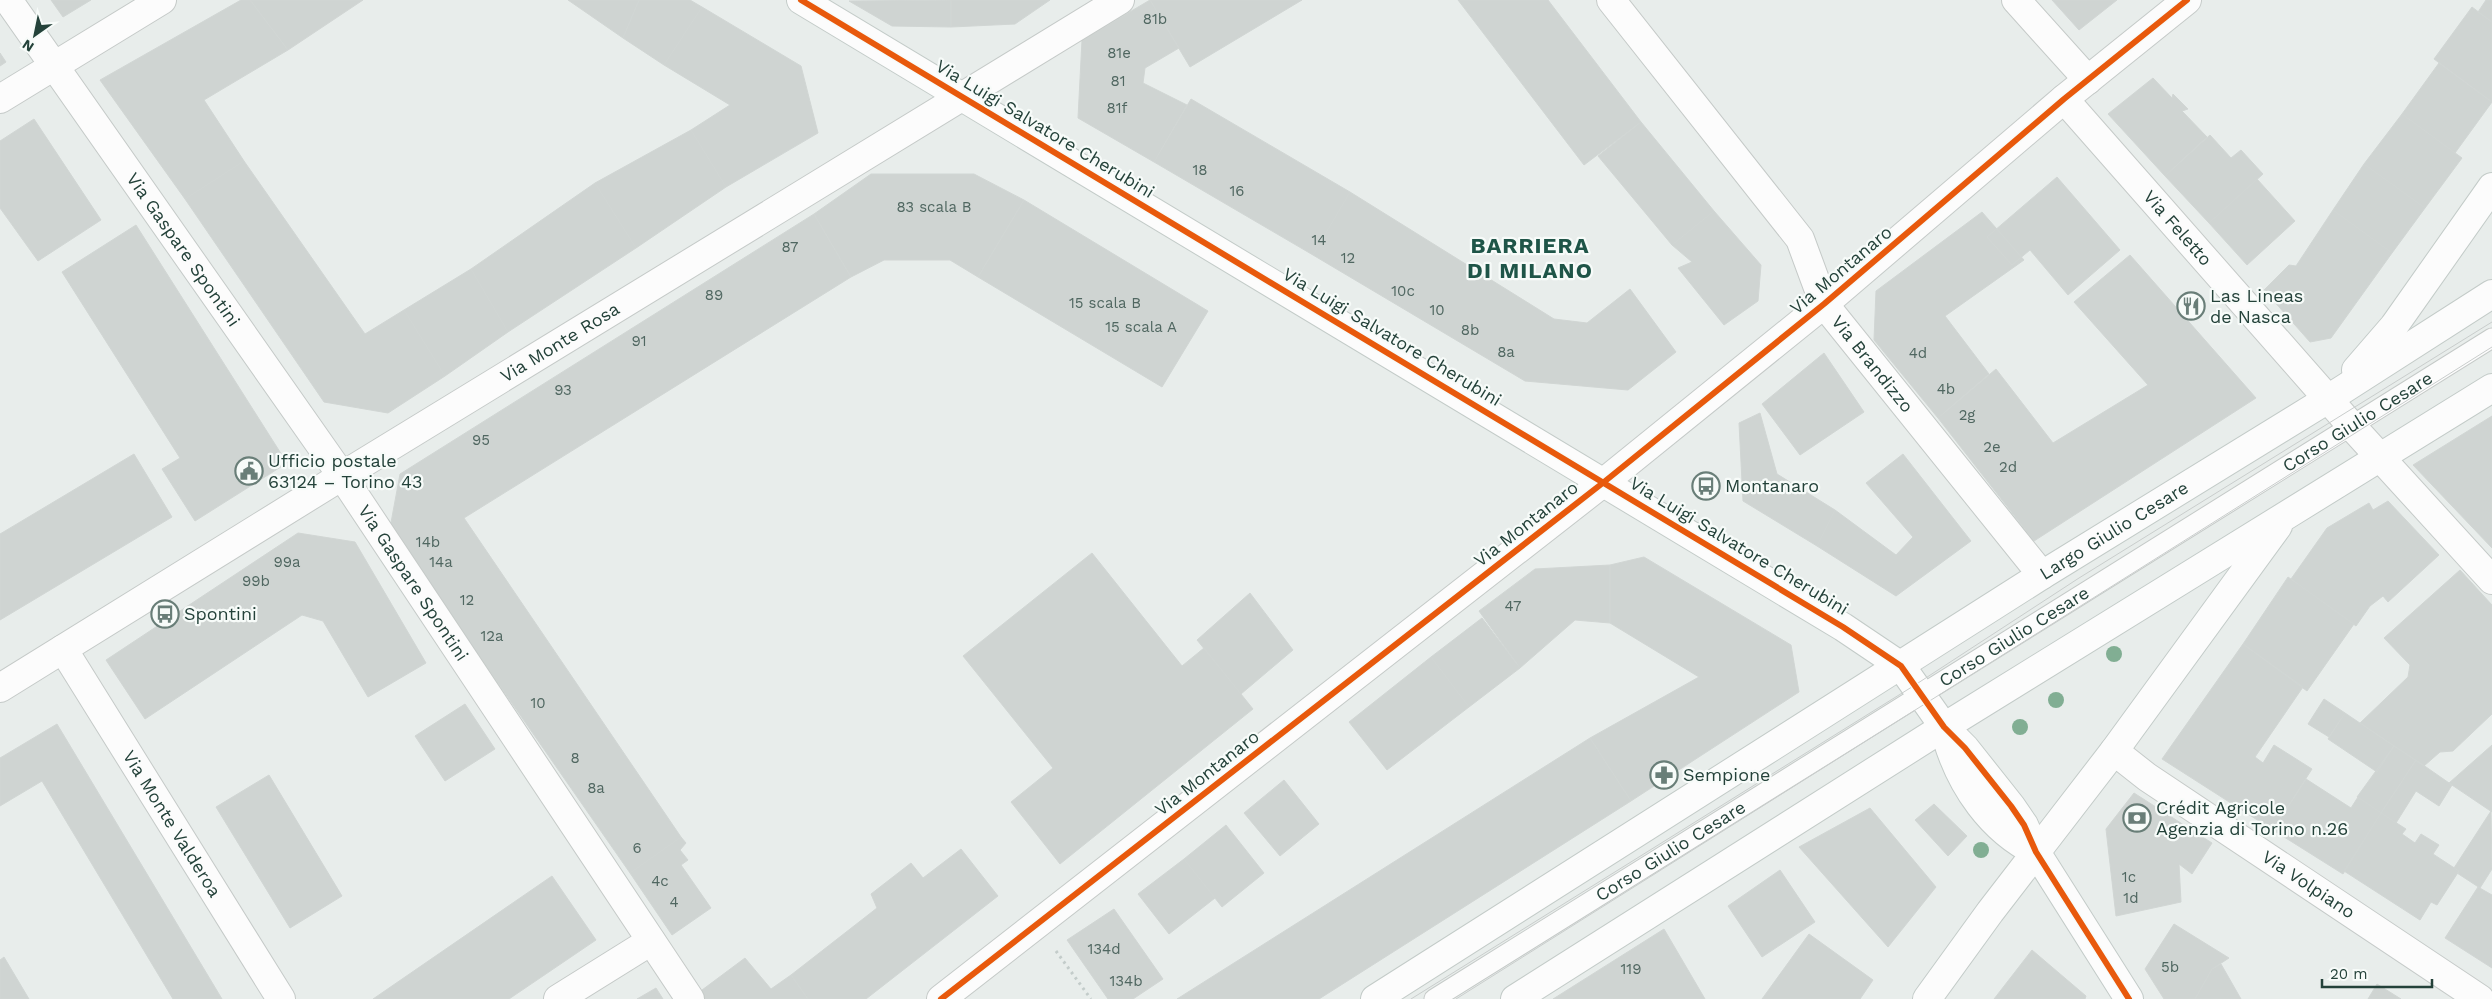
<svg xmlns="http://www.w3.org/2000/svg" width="2492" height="999" font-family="'Work Sans',sans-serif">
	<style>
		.building { fill: #cfd4d2; stroke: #d1d6d4 }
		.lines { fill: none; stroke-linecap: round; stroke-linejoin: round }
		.lane-casing { stroke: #c5cac8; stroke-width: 21 }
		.street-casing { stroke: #c5cac8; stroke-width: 30 }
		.secondary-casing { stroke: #c3cbc8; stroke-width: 30 }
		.path { stroke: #c3ccca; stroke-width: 3; stroke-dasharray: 2.5 4; stroke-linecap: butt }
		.lane { stroke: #fcfcfc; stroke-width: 19 }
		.street { stroke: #fcfcfc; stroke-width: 28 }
		.secondary { stroke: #fcfcfc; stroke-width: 28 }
		.tram { stroke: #c9cdcc; stroke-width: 1 }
		.cycleway-casing { stroke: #f7fbf9; stroke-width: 9 }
		.cycleway { stroke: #e8590c; stroke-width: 6 }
		.tree { fill: #81ae93 }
		.labels { text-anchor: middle; stroke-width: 4.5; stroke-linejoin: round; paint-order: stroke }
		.number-label { font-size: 15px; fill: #506761 }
		.street-label { font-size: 18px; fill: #24423a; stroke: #f7fbf9 }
		.poi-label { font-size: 18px; fill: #24423a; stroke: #f7fbf9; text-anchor: start }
		.district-label { font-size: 22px; font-weight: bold; letter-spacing: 1px; fill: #1f5548; stroke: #f7fbf9 }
	</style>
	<rect width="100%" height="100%" fill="#e8edeb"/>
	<path class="building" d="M 51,0 L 91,0 L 63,17 Z
		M 241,0 L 250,0 L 288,50 L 204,100 L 244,161 L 185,199 L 100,80 Z
		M 250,0 L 363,0 L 288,50 Z
		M 568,0 L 639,0 L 623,38 Z
		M 639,0 L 690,0 L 702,7 L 664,65 L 623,38 Z
		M 951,0 L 1050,0 L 1015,24 L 951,27 Z
		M 951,0 L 951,27 L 892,26 L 849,1 Z
		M 1150,0 L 1179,48 L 1145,68 L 1143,83 L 1187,105 L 1154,162 L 1078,118 L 1082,40 Z
		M 1150,0 L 1302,0 L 1190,67 Z
		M 1458,0 L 1548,0 L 1641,122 L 1584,165 Z
		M 2052,0 L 2117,0 L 2079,30 Z
		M 2486,0 L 2492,0 L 2492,22 L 2478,12 Z
		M 702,7 L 801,66 L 818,133 L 726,187 L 691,130 L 730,105 L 664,65 Z
		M 2472,7 L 2492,22 L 2492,102 L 2434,59 Z
		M 0,53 L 6,62 L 0,66 Z
		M 2439,63 L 2492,102 L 2455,153 L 2402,114 Z
		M 2153,78 L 2172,98 L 2173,94 L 2188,109 L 2182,111 L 2207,137 L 2165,176 L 2108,114 Z
		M 1191,99 L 1350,192 L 1313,255 L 1154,162 Z
		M 2402,114 L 2462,158 L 2425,208 L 2364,164 Z
		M 34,119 L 101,220 L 38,261 L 0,208 L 0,141 Z
		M 1641,122 L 1714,211 L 1672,245 L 1598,156 Z
		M 691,130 L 726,187 L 636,248 L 595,183 Z
		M 2210,135 L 2231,158 L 2241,150 L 2263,174 L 2209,223 L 2165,176 Z
		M 244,161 L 365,334 L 404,310 L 445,376 L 388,413 L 324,402 L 185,199 Z
		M 2364,164 L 2425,208 L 2392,253 L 2333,210 Z
		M 871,174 L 974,174 L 1024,200 L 978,277 L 950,260 L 884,260 L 851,277 L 814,214 Z
		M 2057,177 L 2120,250 L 2068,295 L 2030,250 L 2012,265 L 1987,237 Z
		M 2257,179 L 2295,221 L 2247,265 L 2209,223 Z
		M 595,183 L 636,248 L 508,332 L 471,269 Z
		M 1350,192 L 1554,319 L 1587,323 L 1630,289 L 1676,352 L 1628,390 L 1525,381 L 1313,255 Z
		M 1024,200 L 1208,311 L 1162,387 L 978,277 Z
		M 2333,210 L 2392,253 L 2331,338 L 2310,342 L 2264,290 L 2289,265 L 2296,266 Z
		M 1714,211 L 1761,265 L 1758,301 L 1724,325 L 1678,268 L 1692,262 L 1672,245 Z
		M 1982,212 L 2024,260 L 1945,316 L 1989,374 L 1938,418 L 1874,340 L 1876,291 Z
		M 814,214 L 851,277 L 464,518 L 681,837 L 630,873 L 390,528 L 400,474 Z
		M 136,225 L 287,463 L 195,521 L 162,469 L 180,458 L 62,272 Z
		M 2130,255 L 2256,398 L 2034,541 L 1938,418 L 1996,369 L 2053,443 L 2148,385 L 2074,302 Z
		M 471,269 L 508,332 L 445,376 L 404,310 Z
		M 1824,353 L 1864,412 L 1800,455 L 1762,404 Z
		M 1760,413 L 1777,474 L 1835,510 L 1817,546 L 1743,501 L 1739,423 Z
		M 2492,416 L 2492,548 L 2413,465 Z
		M 134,454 L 172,517 L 0,620 L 0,534 Z
		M 1903,454 L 1971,541 L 1896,596 L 1817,546 L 1835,510 L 1896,555 L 1913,537 L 1866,483 Z
		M 2388,501 L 2439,555 L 2388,602 L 2383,596 L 2370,606 L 2356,626 L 2291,579 L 2327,528 L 2369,503 L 2373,510 Z
		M 298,533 L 355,542 L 426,663 L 368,697 L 323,621 L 302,615 L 145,719 L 106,660 Z
		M 1092,553 L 1182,666 L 1204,648 L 1253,709 L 1060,864 L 1011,802 L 1053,768 L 963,656 Z
		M 1644,557 L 1791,645 L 1799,692 L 1631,801 L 1590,738 L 1699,677 L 1610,623 L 1610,565 Z
		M 1610,565 L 1610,623 L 1575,620 L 1520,668 L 1479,611 L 1535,569 Z
		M 2460,570 L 2492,605 L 2492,714 L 2453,751 L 2440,752 L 2424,766 L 2360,723 L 2408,677 L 2410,665 L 2384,638 Z
		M 2288,577 L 2354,624 L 2307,691 L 2243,644 Z
		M 1250,593 L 1293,650 L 1241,694 L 1197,640 Z
		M 1482,618 L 1520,668 L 1469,707 L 1431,657 Z
		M 2243,644 L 2303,687 L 2255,757 L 2263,763 L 2274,745 L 2312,769 L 2273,830 L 2162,759 Z
		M 1431,657 L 1469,707 L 1387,770 L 1349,722 Z
		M 2324,699 L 2345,713 L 2329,737 L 2308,724 Z
		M 465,704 L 495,749 L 445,781 L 415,736 Z
		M 2345,713 L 2394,746 L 2377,772 L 2328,739 Z
		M 57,724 L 222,999 L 173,999 L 42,781 L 0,806 L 0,758 Z
		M 1590,738 L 1631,801 L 1319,999 L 1177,999 Z
		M 2492,745 L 2492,812 L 2449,783 Z
		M 2394,746 L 2416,760 L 2381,813 L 2357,797 Z
		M 2416,760 L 2452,785 L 2439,806 L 2416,791 L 2396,823 L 2381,813 Z
		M 269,775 L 342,896 L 290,928 L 216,807 Z
		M 2306,779 L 2351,808 L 2358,797 L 2381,813 L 2343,874 L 2273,830 Z
		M 1284,780 L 1319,824 L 1280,856 L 1244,813 Z
		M 2134,793 L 2212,843 L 2192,874 L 2179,864 L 2181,902 L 2116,916 L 2106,829 Z
		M 1934,804 L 1967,836 L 1948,856 L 1915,820 Z
		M 1870,808 L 1936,887 L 1888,947 L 1799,847 Z
		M 2491,811 L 2492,869 L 2480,888 L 2457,873 L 2459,871 L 2454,868 Z
		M 2381,813 L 2406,829 L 2402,834 L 2415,843 L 2421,834 L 2439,845 L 2433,854 L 2459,871 L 2437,905 L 2431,902 L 2420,920 L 2344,871 Z
		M 1226,825 L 1264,873 L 1222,907 L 1184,859 Z
		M 681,837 L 686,843 L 680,850 L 688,860 L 681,865 L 711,908 L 672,935 L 630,873 Z
		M 961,849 L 998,896 L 866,999 L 808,999 L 791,975 L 877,908 L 871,894 L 911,863 L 923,878 Z
		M 1184,859 L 1215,898 L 1169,934 L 1138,894 Z
		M 1780,870 L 1815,922 L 1762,957 L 1728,906 Z
		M 552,876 L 596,940 L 509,999 L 373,999 Z
		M 2478,887 L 2492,895 L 2492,968 L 2445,938 Z
		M 1114,909 L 1163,979 L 1133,999 L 1108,999 L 1067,940 Z
		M 2174,924 L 2229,958 L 2212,969 L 2195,999 L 2164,999 L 2145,969 Z
		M 1664,929 L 1705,999 L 1553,999 Z
		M 1809,934 L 1873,980 L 1860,999 L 1762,999 Z
		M 2032,950 L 2086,996 L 2085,999 L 1994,999 Z
		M 4,957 L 29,999 L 0,999 L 0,960 Z
		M 745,958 L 771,989 L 791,975 L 808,999 L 702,999 L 698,993 Z
		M 2221,964 L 2241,999 L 2195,999 L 2212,969 Z
		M 2377,984 L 2401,999 L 2368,999 Z
		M 656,988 L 663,999 L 637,999 Z"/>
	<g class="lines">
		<g class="lane-casing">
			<g id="lane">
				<path id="s1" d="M 1434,999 L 2492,338"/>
			</g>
		</g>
		<g class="street-casing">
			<g id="street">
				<path id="s2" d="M 8,0 L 342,476 L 690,999"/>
				<path id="s3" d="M 1611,0 L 1800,239 L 1824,304 L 2042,575"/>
				<path d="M 2016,0 L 2088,80"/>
				<path d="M 0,99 L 162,0"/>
				<path id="s4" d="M 2064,99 L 2357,432 L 2492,580"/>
				<path id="s5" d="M 63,649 L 281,999"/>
				<path id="s6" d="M 0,688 L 342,476 L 1120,0"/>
				<path id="s7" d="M 2114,751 L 2147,777 L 2480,999"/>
				<path d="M 558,999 L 651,941"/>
				<path d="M 941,999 L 1604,482 L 1824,304 L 2064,99 L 2187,0"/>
			</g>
		</g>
		<g class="secondary-casing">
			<g id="secondary">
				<path d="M 801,0 L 1843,627 L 1901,666 L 1944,727 L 1965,748 L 2011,806 L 2024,825 L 2036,852 L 2129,999"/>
				<path d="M 2356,370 L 2394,326 L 2492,187"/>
				<path d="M 1947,739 C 1961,786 1991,830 2036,852"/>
				<path id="s8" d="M 1375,999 L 2042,575 L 2328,399 L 2492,294"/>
				<path d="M 1515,999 L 1944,727 L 2492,388"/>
				<path d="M 1927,999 L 1990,912 L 2114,751 L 2278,526"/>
			</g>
		</g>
		<path class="path" d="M 1056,951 L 1091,999"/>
		<use href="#lane" class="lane"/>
		<use href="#street" class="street"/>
		<use href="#secondary" class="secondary"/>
		<path class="tram" d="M 1411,999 L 1915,685 L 2079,578 L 2492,322
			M 1456,999 L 2492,347"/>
		<g class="cycleway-casing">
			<path id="cycleway" d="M 801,0 L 1843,627 L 1901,666 L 1944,727 L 1965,748 L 2011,806 L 2024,825 L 2036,852 L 2129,999
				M 941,999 L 1604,482 L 1824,304 L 2064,99 L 2187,0"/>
		</g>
		<use href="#cycleway" class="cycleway"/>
	</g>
	<g class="tree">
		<circle cx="2114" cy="654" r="8"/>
		<circle cx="2056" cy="700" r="8"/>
		<circle cx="2020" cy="727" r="8"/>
		<circle cx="1981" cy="850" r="8"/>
	</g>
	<defs>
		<g id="restaurant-ring" transform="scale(1.4375)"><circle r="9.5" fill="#f7fbf9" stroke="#697e78" stroke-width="1.5"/><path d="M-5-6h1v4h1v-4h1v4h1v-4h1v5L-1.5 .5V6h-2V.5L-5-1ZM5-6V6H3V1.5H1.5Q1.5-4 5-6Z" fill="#697e78"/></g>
		<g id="civic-ring" transform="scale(1.4375)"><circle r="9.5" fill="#f7fbf9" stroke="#697e78" stroke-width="1.5"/><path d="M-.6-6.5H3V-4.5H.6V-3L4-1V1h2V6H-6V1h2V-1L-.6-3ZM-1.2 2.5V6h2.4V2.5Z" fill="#697e78"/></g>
		<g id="bus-ring" transform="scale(1.4375)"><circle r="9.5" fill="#f7fbf9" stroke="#697e78" stroke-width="1.5"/><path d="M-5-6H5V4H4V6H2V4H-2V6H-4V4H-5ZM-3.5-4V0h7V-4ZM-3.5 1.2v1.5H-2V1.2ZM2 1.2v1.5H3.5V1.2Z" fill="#697e78"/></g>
		<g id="pharmacy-ring" transform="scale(1.4375)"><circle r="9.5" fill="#f7fbf9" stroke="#697e78" stroke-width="1.5"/><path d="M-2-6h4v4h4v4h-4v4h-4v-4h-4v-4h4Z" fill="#697e78"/></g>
		<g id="bank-ring" transform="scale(1.4375)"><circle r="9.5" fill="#f7fbf9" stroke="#697e78" stroke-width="1.5"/><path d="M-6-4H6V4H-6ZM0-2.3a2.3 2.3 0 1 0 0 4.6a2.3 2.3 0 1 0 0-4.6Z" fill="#697e78"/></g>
	</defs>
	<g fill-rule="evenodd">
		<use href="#restaurant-ring" x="2191" y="306"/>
		<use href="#civic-ring" x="249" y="471"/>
		<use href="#bus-ring" x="1706" y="486"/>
		<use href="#bus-ring" x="165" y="614"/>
		<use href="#pharmacy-ring" x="1664" y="775"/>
		<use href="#bank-ring" x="2137" y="818"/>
	</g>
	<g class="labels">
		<g class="number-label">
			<text x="1155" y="24">81b</text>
			<text x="1119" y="58">81e</text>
			<text x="1118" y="86">81</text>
			<text x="1117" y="113">81f</text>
			<text x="1200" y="175">18</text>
			<text x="1237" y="196">16</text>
			<text x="934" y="212">83 scala B</text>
			<text x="1319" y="245">14</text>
			<text x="790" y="252">87</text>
			<text x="1348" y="263">12</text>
			<text x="1403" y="296">10c</text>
			<text x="714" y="300">89</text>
			<text x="1105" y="308">15 scala B</text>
			<text x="1437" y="315">10</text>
			<text x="1141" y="332">15 scala A</text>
			<text x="1470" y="335">8b</text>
			<text x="639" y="346">91</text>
			<text x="1506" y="357">8a</text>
			<text x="1918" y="358">4d</text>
			<text x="1946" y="394">4b</text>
			<text x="563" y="395">93</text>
			<text x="1967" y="420">2g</text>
			<text x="481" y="445">95</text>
			<text x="1992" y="452">2e</text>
			<text x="2008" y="472">2d</text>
			<text x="428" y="547">14b</text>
			<text x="287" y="567">99a</text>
			<text x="441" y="567">14a</text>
			<text x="256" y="586">99b</text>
			<text x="467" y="605">12</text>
			<text x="1513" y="611">47</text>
			<text x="492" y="641">12a</text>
			<text x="538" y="708">10</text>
			<text x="575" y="763">8</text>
			<text x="596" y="793">8a</text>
			<text x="637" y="853">6</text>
			<text x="2129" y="882">1c</text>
			<text x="660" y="886">4c</text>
			<text x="2131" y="903">1d</text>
			<text x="674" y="907">4</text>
			<text x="1104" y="954">134d</text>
			<text x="2170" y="972">5b</text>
			<text x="1631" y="974">119</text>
			<text x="1126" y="986">134b</text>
		</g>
		<g class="street-label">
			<text transform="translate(1045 129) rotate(31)" y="6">Via Luigi Salvatore Cherubini</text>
			<text dy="6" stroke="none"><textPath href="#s4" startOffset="172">Via Feletto</textPath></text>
			<text dy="6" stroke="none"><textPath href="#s2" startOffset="305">Via Gaspare Spontini</textPath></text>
			<text transform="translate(1841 270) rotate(-40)" y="6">Via Montanaro</text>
			<text transform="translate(1392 337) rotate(31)" y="6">Via Luigi Salvatore Cherubini</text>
			<text dy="6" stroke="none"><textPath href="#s6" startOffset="658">Via Monte Rosa</textPath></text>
			<text dy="6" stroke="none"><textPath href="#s3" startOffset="451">Via Brandizzo</textPath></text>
			<text dy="6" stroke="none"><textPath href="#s1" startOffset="1089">Corso Giulio Cesare</textPath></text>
			<text transform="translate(1526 524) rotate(-38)" y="6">Via Montanaro</text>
			<text dy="6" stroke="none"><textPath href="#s8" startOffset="875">Largo Giulio Cesare</textPath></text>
			<text transform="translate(1739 546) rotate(31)" y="6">Via Luigi Salvatore Cherubini</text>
			<text dy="6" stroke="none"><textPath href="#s2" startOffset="710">Via Gaspare Spontini</textPath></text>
			<text dy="6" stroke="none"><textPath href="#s1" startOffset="684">Corso Giulio Cesare</textPath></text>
			<text transform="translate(1207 773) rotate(-38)" y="6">Via Montanaro</text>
			<text dy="6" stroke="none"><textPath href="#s5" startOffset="206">Via Monte Valderoa</textPath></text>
			<text dy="6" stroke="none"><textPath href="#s1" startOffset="279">Corso Giulio Cesare</textPath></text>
			<text dy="6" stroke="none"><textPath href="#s7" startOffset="236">Via Volpiano</textPath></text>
		</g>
		<g class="poi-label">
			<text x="2210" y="302">Las Lineas<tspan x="2210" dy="21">de Nasca</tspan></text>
			<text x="268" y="467">Ufficio postale<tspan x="268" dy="21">63124 – Torino 43</tspan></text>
			<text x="1725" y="492">Montanaro</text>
			<text x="184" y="620">Spontini</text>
			<text x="1683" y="781">Sempione</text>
			<text x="2156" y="814">Crédit Agricole<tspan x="2156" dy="21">Agenzia di Torino n.26</tspan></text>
		</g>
		<g class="district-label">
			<text x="1530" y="253">BARRIERA<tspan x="1530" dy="25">DI MILANO</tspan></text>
		</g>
	</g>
	<g transform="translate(35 35) rotate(213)" stroke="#f7fbf9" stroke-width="4" paint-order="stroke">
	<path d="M0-4L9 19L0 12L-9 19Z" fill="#24423a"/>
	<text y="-8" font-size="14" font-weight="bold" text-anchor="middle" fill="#24423a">N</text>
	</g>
	<path d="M2322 979v8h110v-8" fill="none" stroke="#24423a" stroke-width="2.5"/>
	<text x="2330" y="979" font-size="15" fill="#24423a" stroke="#f7fbf9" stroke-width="4" paint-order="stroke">20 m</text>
</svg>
